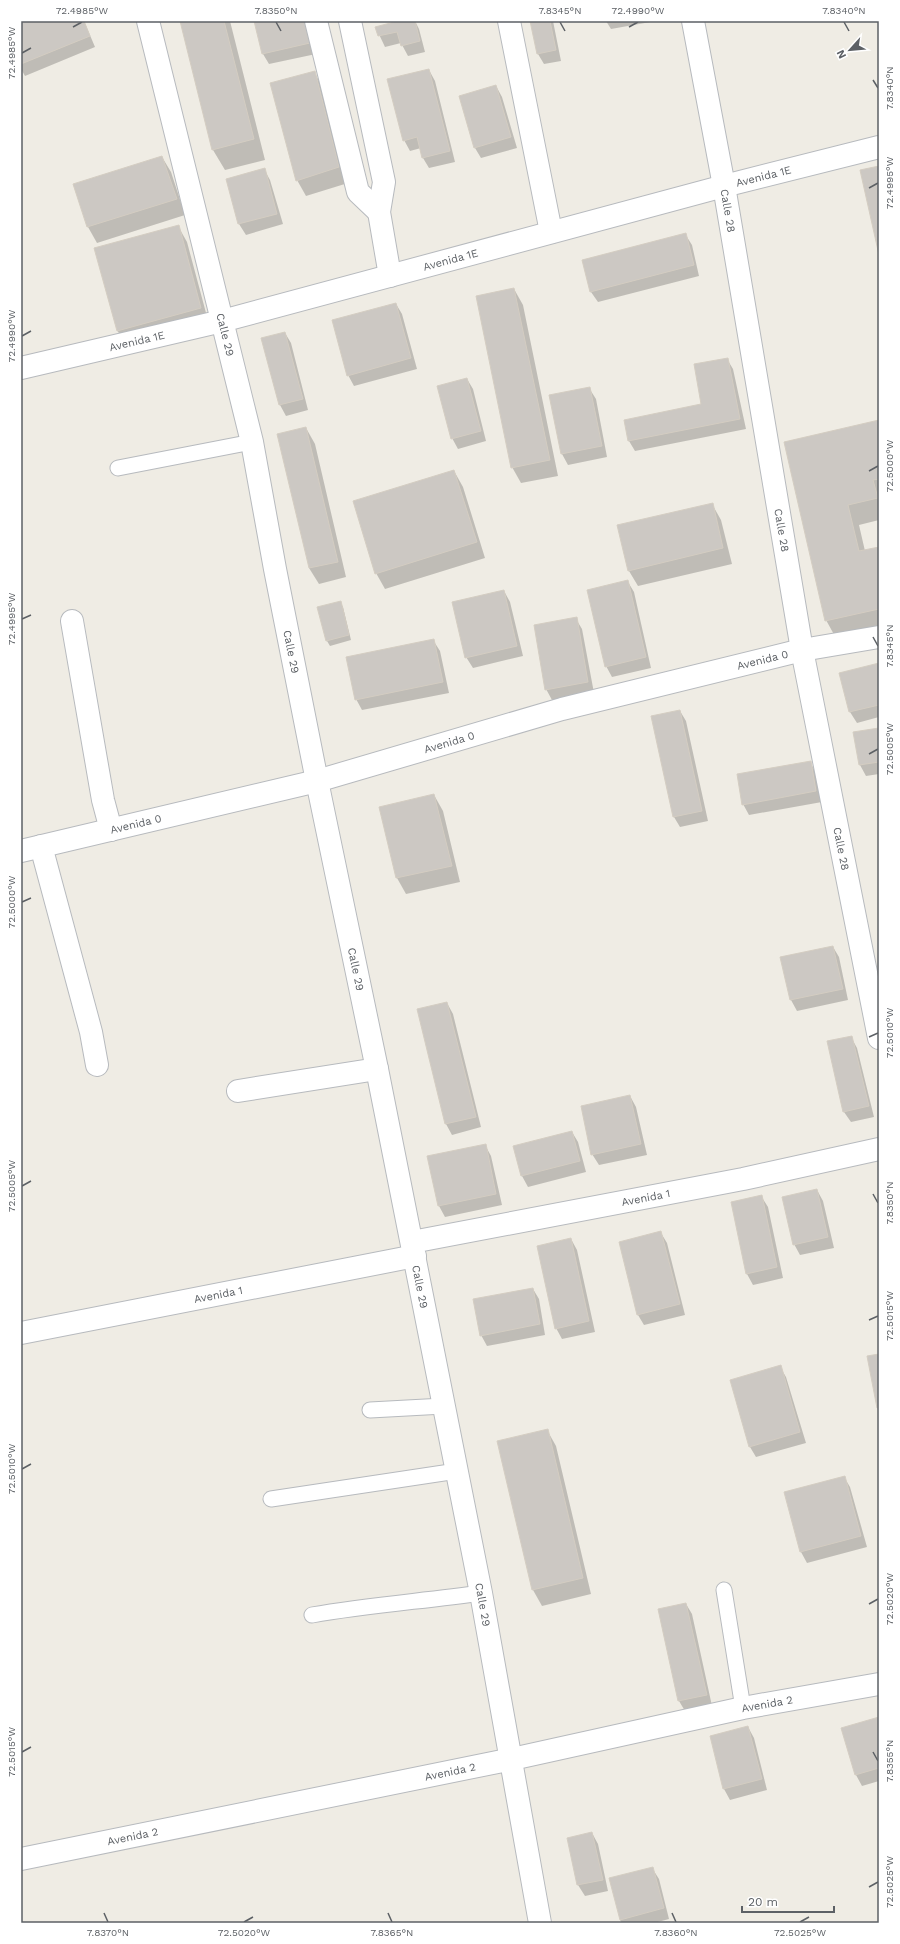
<svg xmlns="http://www.w3.org/2000/svg" width="900" height="1944" font-family="'Work Sans',sans-serif">
	<style>
		.shadow { fill: #0003 }
		.building { fill: #ccc8c3; stroke: #d4cdc2 }
		.lines { fill: none; stroke-linecap: round; stroke-linejoin: round }
		.lane-casing { stroke: #b7babe; stroke-width: 17 }
		.street-casing { stroke: #b7babe; stroke-width: 24 }
		.lane { stroke: #fff; stroke-width: 15 }
		.street { stroke: #fff; stroke-width: 22 }
		.ticks { fill: none; stroke: #5c6065; stroke-width: 1.5 }
		.labels { text-anchor: middle; stroke-width: 3; stroke-linejoin: round; paint-order: stroke }
		.street-label { font-size: 11px; fill: #5c6065; stroke: #fff }
		.neatline { fill: none; stroke: #5c6065; stroke-width: 1.5 }
		.ticks-label { font-size: 10px; text-anchor: middle; fill: #5c6065 }
	</style>
	<rect width="100%" height="100%" fill="#efece4"/>
	<path class="shadow" d="M 21,21 L 84,21 L 95,47 L 25,76 L 21,69 Z
		M 181,21 L 230,21 L 265,160 L 225,170 L 213,150 Z
		M 255,21 L 308,21 L 316,54 L 269,64 L 263,54 Z
		M 401,21 L 415,21 L 419,29 L 425,52 L 408,56 L 401,43 L 385,47 L 376,28 Z
		M 531,21 L 553,21 L 561,61 L 544,64 L 538,54 Z
		M 606,21 L 656,21 L 611,29 Z
		M 429,70 L 435,81 L 455,162 L 429,168 L 423,158 L 421,148 L 410,151 L 404,140 Z
		M 314,72 L 323,88 L 348,183 L 306,196 L 297,180 Z
		M 496,86 L 502,97 L 517,148 L 481,158 L 475,148 Z
		M 162,157 L 171,172 L 185,215 L 97,243 L 88,227 L 74,185 Z
		M 264,169 L 270,180 L 283,224 L 246,235 L 239,224 L 227,179 Z
		M 178,226 L 187,242 L 209,324 L 127,346 L 117,330 Z
		M 685,234 L 692,245 L 699,276 L 598,302 L 591,292 L 583,260 Z
		M 514,289 L 523,305 L 558,476 L 521,483 L 512,467 Z
		M 396,304 L 402,314 L 417,369 L 354,386 L 348,375 Z
		M 285,333 L 291,343 L 308,410 L 286,416 L 280,405 L 262,339 Z
		M 727,359 L 733,369 L 746,429 L 635,451 L 629,441 L 702,405 Z
		M 467,379 L 473,389 L 486,441 L 458,449 L 452,438 Z
		M 589,388 L 596,399 L 607,457 L 568,465 L 562,454 L 550,396 Z
		M 879,421 L 879,520 L 859,525 L 865,551 L 879,548 L 879,631 L 837,640 L 826,620 L 785,442 Z
		M 306,428 L 315,444 L 346,577 L 319,584 L 309,568 Z
		M 454,471 L 463,487 L 485,558 L 385,589 L 376,573 Z
		M 712,504 L 721,520 L 732,564 L 638,586 L 629,571 Z
		M 628,582 L 634,592 L 651,668 L 612,677 L 606,666 Z
		M 504,591 L 510,602 L 523,656 L 473,668 L 466,657 Z
		M 340,602 L 343,607 L 351,640 L 330,646 L 327,641 Z
		M 576,619 L 582,629 L 594,693 L 552,700 L 546,689 Z
		M 433,640 L 440,651 L 449,693 L 362,710 L 356,699 Z
		M 879,664 L 879,717 L 857,723 L 850,712 L 841,673 Z
		M 680,711 L 686,721 L 708,821 L 680,827 L 674,817 Z
		M 879,729 L 879,774 L 866,776 L 860,765 L 855,733 Z
		M 810,762 L 816,773 L 822,802 L 749,815 L 743,804 Z
		M 434,795 L 443,811 L 460,882 L 406,894 L 397,878 L 380,808 Z
		M 833,947 L 839,957 L 848,1000 L 797,1011 L 791,1000 L 781,957 Z
		M 447,1003 L 453,1014 L 481,1127 L 452,1135 L 446,1124 L 418,1010 Z
		M 851,1037 L 857,1048 L 874,1117 L 851,1122 L 844,1112 Z
		M 630,1096 L 636,1107 L 647,1155 L 599,1165 L 592,1154 Z
		M 572,1132 L 578,1142 L 586,1172 L 528,1187 L 522,1176 L 514,1147 Z
		M 485,1145 L 491,1156 L 502,1205 L 445,1217 L 439,1206 L 428,1157 Z
		M 817,1190 L 823,1201 L 834,1248 L 800,1255 L 794,1244 Z
		M 761,1196 L 768,1207 L 783,1278 L 753,1285 L 747,1274 L 732,1202 Z
		M 661,1233 L 667,1243 L 685,1315 L 644,1325 L 638,1315 L 620,1243 Z
		M 571,1239 L 577,1250 L 595,1332 L 562,1339 L 556,1328 Z
		M 533,1289 L 539,1299 L 545,1335 L 487,1346 L 481,1335 Z
		M 780,1367 L 786,1377 L 806,1443 L 756,1457 L 750,1447 L 731,1381 Z
		M 547,1430 L 556,1446 L 591,1594 L 542,1606 L 533,1590 L 498,1442 Z
		M 844,1477 L 850,1487 L 867,1547 L 807,1563 L 801,1552 L 785,1492 Z
		M 686,1604 L 692,1614 L 712,1706 L 685,1711 L 679,1701 Z
		M 879,1718 L 879,1781 L 862,1786 L 856,1775 L 842,1729 Z
		M 748,1727 L 754,1738 L 767,1790 L 730,1800 L 724,1789 L 711,1736 Z
		M 592,1833 L 598,1844 L 608,1891 L 585,1896 L 578,1885 L 569,1838 Z
		M 652,1868 L 659,1879 L 669,1919 L 654,1923 L 622,1923 L 620,1920 Z"/>
	<path class="building" d="M 21,21 L 84,21 L 90,36 L 21,64 Z
		M 180,21 L 224,21 L 254,139 L 212,150 Z
		M 254,21 L 305,21 L 310,43 L 262,54 Z
		M 398,21 L 415,21 L 420,41 L 401,46 L 397,32 L 378,36 L 375,27 Z
		M 530,21 L 550,21 L 556,50 L 537,54 Z
		M 429,69 L 450,151 L 422,158 L 417,137 L 403,141 L 387,79 Z
		M 315,71 L 339,167 L 296,181 L 270,83 Z
		M 496,85 L 511,137 L 474,148 L 459,96 Z
		M 162,156 L 177,199 L 87,227 L 73,184 Z
		M 879,166 L 879,255 L 860,170 Z
		M 265,168 L 277,214 L 238,224 L 226,179 Z
		M 179,225 L 201,308 L 117,331 L 94,248 Z
		M 686,233 L 694,265 L 590,292 L 582,260 Z
		M 514,288 L 550,460 L 511,468 L 476,296 Z
		M 396,303 L 411,358 L 347,376 L 332,320 Z
		M 285,332 L 303,399 L 279,405 L 261,338 Z
		M 728,358 L 740,419 L 628,441 L 624,420 L 701,404 L 694,364 Z
		M 467,378 L 481,431 L 451,439 L 437,386 Z
		M 590,387 L 602,446 L 561,454 L 549,395 Z
		M 879,420 L 879,479 L 873,480 L 878,498 L 848,505 L 859,551 L 879,547 L 879,609 L 825,621 L 784,442 Z
		M 306,427 L 338,562 L 309,568 L 277,434 Z
		M 454,470 L 477,542 L 375,574 L 353,501 Z
		M 713,503 L 723,548 L 628,571 L 617,525 Z
		M 628,580 L 646,657 L 605,667 L 587,590 Z
		M 504,590 L 517,646 L 465,658 L 452,602 Z
		M 341,601 L 349,635 L 326,641 L 317,607 Z
		M 577,617 L 588,682 L 545,690 L 534,625 Z
		M 434,639 L 443,682 L 355,700 L 346,657 Z
		M 879,663 L 879,705 L 849,712 L 839,673 Z
		M 680,710 L 702,811 L 673,817 L 651,716 Z
		M 879,728 L 879,762 L 859,765 L 853,732 Z
		M 811,761 L 816,791 L 742,805 L 737,774 Z
		M 434,794 L 452,866 L 396,878 L 379,807 Z
		M 833,946 L 843,989 L 790,1000 L 780,957 Z
		M 447,1002 L 476,1117 L 445,1124 L 417,1009 Z
		M 852,1036 L 869,1106 L 843,1112 L 827,1041 Z
		M 630,1095 L 641,1144 L 591,1155 L 581,1106 Z
		M 572,1131 L 580,1161 L 521,1176 L 513,1146 Z
		M 486,1144 L 496,1194 L 438,1206 L 427,1156 Z
		M 817,1189 L 828,1237 L 793,1245 L 782,1197 Z
		M 762,1195 L 777,1267 L 746,1274 L 731,1202 Z
		M 661,1231 L 680,1304 L 637,1315 L 619,1242 Z
		M 571,1238 L 589,1321 L 555,1329 L 537,1246 Z
		M 533,1288 L 540,1324 L 480,1336 L 473,1299 Z
		M 879,1354 L 879,1408 L 877,1408 L 867,1356 Z
		M 781,1365 L 800,1432 L 749,1447 L 730,1380 Z
		M 548,1429 L 583,1578 L 532,1590 L 497,1441 Z
		M 845,1476 L 861,1536 L 800,1552 L 784,1492 Z
		M 686,1603 L 707,1695 L 678,1701 L 658,1609 Z
		M 879,1717 L 879,1768 L 855,1775 L 841,1728 Z
		M 748,1726 L 762,1779 L 723,1789 L 710,1736 Z
		M 592,1832 L 603,1880 L 577,1885 L 567,1838 Z
		M 653,1867 L 664,1908 L 620,1920 L 609,1878 Z"/>
	<g class="lines">
		<g class="lane-casing">
			<path id="lane" d="M 118,468 L 252,442
				M 370,1410 L 444,1406
				M 271,1499 L 457,1471
				M 724,1590 L 743,1708
				M 312,1615 C 368,1605 425,1601 481,1593"/>
		</g>
		<g class="street-casing">
			<g id="street">
				<path id="s1" d="M 148,21 L 252,442 L 275,569 L 317,781 L 377,1069 L 481,1593 L 540,1923"/>
				<path d="M 316,21 L 358,192 L 379,212"/>
				<path d="M 350,21 L 384,182 L 379,212 L 390,276"/>
				<path d="M 509,21 L 551,232"/>
				<path id="s2" d="M 693,21 L 724,186 L 802,650 L 879,1038"/>
				<path id="s3" d="M 21,368 L 222,321 L 724,186 L 879,147"/>
				<path d="M 72,621 L 103,800 L 111,830"/>
				<path d="M 41,846 L 91,1032 L 97,1065"/>
				<path id="s4" d="M 21,851 L 317,781 L 562,709 L 802,650 L 879,637"/>
				<path d="M 238,1091 L 377,1069"/>
				<path id="s5" d="M 412,1242 L 743,1179 L 879,1149"/>
				<path id="s6" d="M 21,1333 L 415,1256"/>
				<path id="s7" d="M 21,1859 L 512,1759 L 743,1708 L 879,1684"/>
			</g>
		</g>
		<use href="#lane" class="lane"/>
		<use href="#street" class="street"/>
	</g>
	<path class="ticks" d="M 276,22 L 281,31M 560,22 L 565,31M 844,22 L 849,31M 73,27 L 82,22M 629,27 L 638,22M 22,53 L 31,48M 873,80 L 878,88M 869,188 L 878,183M 22,336 L 31,331M 869,471 L 878,466M 22,619 L 31,615M 873,637 L 878,646M 869,754 L 878,749M 22,902 L 31,898M 869,1037 L 878,1033M 22,1186 L 31,1181M 873,1194 L 878,1203M 869,1320 L 878,1316M 22,1469 L 31,1464M 869,1604 L 878,1599M 22,1752 L 31,1747M 873,1752 L 878,1761M 869,1887 L 878,1882M 104,1913 L 108,1922M 388,1913 L 392,1922M 672,1913 L 676,1922M 244,1922 L 253,1917M 800,1922 L 809,1917"/>
	<g class="labels">
		<g class="street-label">
			<text dy="4" stroke="none"><textPath href="#s3" startOffset="767">Avenida 1E</textPath></text>
			<text dy="4" stroke="none"><textPath href="#s2" startOffset="193">Calle 28</textPath></text>
			<text dy="4" stroke="none"><textPath href="#s3" startOffset="443">Avenida 1E</textPath></text>
			<text dy="4" stroke="none"><textPath href="#s1" startOffset="323">Calle 29</textPath></text>
			<text dy="4" stroke="none"><textPath href="#s3" startOffset="119">Avenida 1E</textPath></text>
			<text dy="4" stroke="none"><textPath href="#s2" startOffset="517">Calle 28</textPath></text>
			<text dy="4" stroke="none"><textPath href="#s1" startOffset="647">Calle 29</textPath></text>
			<text dy="4" stroke="none"><textPath href="#s4" startOffset="766">Avenida 0</textPath></text>
			<text dy="4" stroke="none"><textPath href="#s4" startOffset="442">Avenida 0</textPath></text>
			<text dy="4" stroke="none"><textPath href="#s4" startOffset="118">Avenida 0</textPath></text>
			<text dy="4" stroke="none"><textPath href="#s2" startOffset="841">Calle 28</textPath></text>
			<text dy="4" stroke="none"><textPath href="#s1" startOffset="971">Calle 29</textPath></text>
			<text dy="4" stroke="none"><textPath href="#s5" startOffset="238">Avenida 1</textPath></text>
			<text dy="4" stroke="none"><textPath href="#s1" startOffset="1295">Calle 29</textPath></text>
			<text dy="4" stroke="none"><textPath href="#s6" startOffset="201">Avenida 1</textPath></text>
			<text dy="4" stroke="none"><textPath href="#s1" startOffset="1619">Calle 29</textPath></text>
			<text dy="4" stroke="none"><textPath href="#s7" startOffset="762">Avenida 2</textPath></text>
			<text dy="4" stroke="none"><textPath href="#s7" startOffset="438">Avenida 2</textPath></text>
			<text dy="4" stroke="none"><textPath href="#s7" startOffset="114">Avenida 2</textPath></text>
		</g>
	</g>
	<rect width="900" height="1944" fill="none" stroke="#ffffff" stroke-width="44"/>
	<g transform="translate(850 50) rotate(243)" stroke="#ffffff" stroke-width="3" paint-order="stroke">
	<path d="M0-3L7 15L0 10L-7 15Z" fill="#5c6065"/>
	<text y="-6" font-size="11" font-weight="bold" text-anchor="middle" fill="#5c6065">N</text>
	</g>
	<path d="M742 1906v6h92v-6" fill="none" stroke="#5c6065" stroke-width="2"/>
	<text x="748" y="1906" font-size="12" fill="#5c6065" stroke="#ffffff" stroke-width="3" paint-order="stroke">20 m</text>
	<rect x="22" y="22" width="856" height="1900" class="neatline"/>
	<g class="ticks-label">
		<text x="82" y="14">72.4985°W</text>
		<text x="276" y="14">7.8350°N</text>
		<text x="560" y="14">7.8345°N</text>
		<text x="638" y="14">72.4990°W</text>
		<text x="844" y="14">7.8340°N</text>
		<text transform="translate(11 53) rotate(-90)" y="4">72.4985°W</text>
		<text transform="translate(889 88) rotate(-90)" y="4">7.8340°N</text>
		<text transform="translate(889 183) rotate(-90)" y="4">72.4995°W</text>
		<text transform="translate(11 336) rotate(-90)" y="4">72.4990°W</text>
		<text transform="translate(889 466) rotate(-90)" y="4">72.5000°W</text>
		<text transform="translate(11 619) rotate(-90)" y="4">72.4995°W</text>
		<text transform="translate(889 646) rotate(-90)" y="4">7.8345°N</text>
		<text transform="translate(889 749) rotate(-90)" y="4">72.5005°W</text>
		<text transform="translate(11 902) rotate(-90)" y="4">72.5000°W</text>
		<text transform="translate(889 1033) rotate(-90)" y="4">72.5010°W</text>
		<text transform="translate(11 1186) rotate(-90)" y="4">72.5005°W</text>
		<text transform="translate(889 1203) rotate(-90)" y="4">7.8350°N</text>
		<text transform="translate(889 1316) rotate(-90)" y="4">72.5015°W</text>
		<text transform="translate(11 1469) rotate(-90)" y="4">72.5010°W</text>
		<text transform="translate(889 1599) rotate(-90)" y="4">72.5020°W</text>
		<text transform="translate(11 1752) rotate(-90)" y="4">72.5015°W</text>
		<text transform="translate(889 1761) rotate(-90)" y="4">7.8355°N</text>
		<text transform="translate(889 1882) rotate(-90)" y="4">72.5025°W</text>
		<text x="108" y="1936">7.8370°N</text>
		<text x="244" y="1936">72.5020°W</text>
		<text x="392" y="1936">7.8365°N</text>
		<text x="676" y="1936">7.8360°N</text>
		<text x="800" y="1936">72.5025°W</text>
	</g>
</svg>
